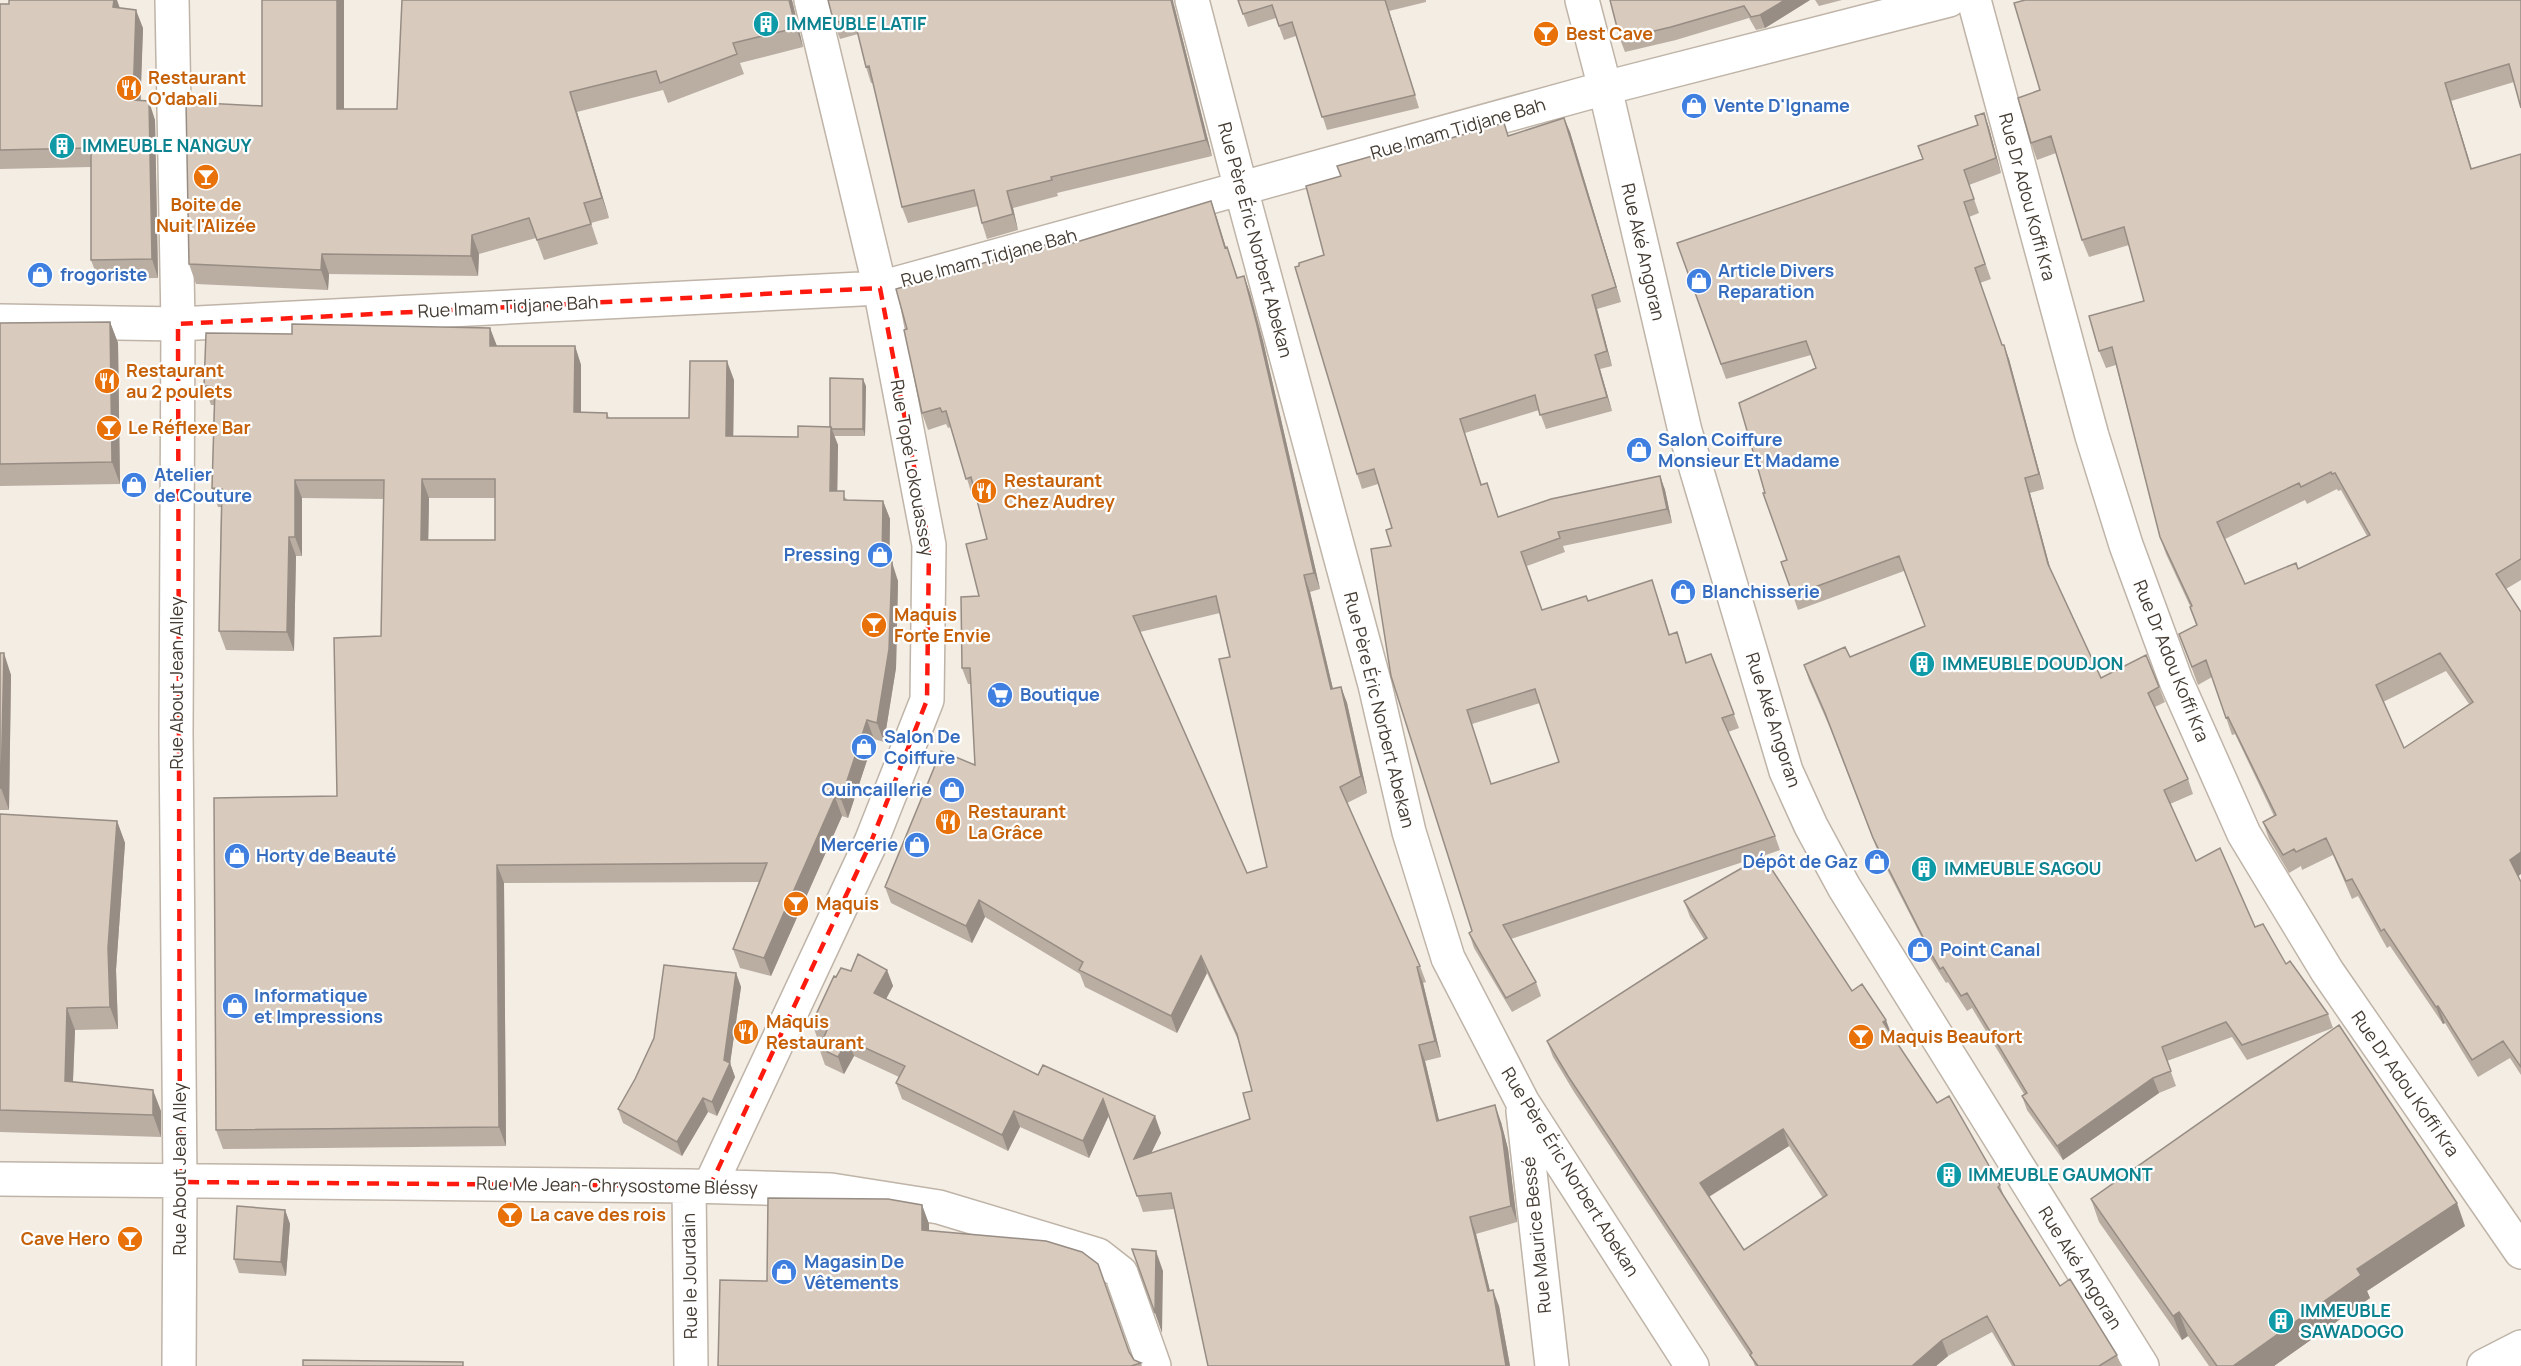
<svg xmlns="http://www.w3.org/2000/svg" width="2521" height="1366" font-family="Manrope,sans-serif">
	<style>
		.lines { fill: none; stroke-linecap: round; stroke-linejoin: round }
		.minor-casing { stroke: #bfb4a7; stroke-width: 36 }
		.minor { stroke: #fff; stroke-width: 33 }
		.wall { fill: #baaea2; fill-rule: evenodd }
		.shaded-wall { fill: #978d84 }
		.building { fill: #d8cabc; stroke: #978d84; stroke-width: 1.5; fill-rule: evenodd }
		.marked { fill: none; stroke: #ff1a0f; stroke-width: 4.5; stroke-dasharray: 12 8; stroke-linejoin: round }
		.labels { text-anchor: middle; stroke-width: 4.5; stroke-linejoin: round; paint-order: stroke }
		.culture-label { font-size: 18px; font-weight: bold; fill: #0d838f; stroke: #fff; text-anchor: start }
		.food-label { font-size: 18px; font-weight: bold; fill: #c56008; stroke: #fff; text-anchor: start }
		.shop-label { font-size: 18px; font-weight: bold; fill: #366cbe; stroke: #fff; text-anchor: start }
		.street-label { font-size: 18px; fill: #453d34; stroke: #fff }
	</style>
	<rect width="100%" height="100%" fill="#f3ede4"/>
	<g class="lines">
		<g class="minor-casing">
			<path id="minor" d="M 172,0 L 178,324 L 176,733 L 180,1182 L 179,1366
				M 1192,0 L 1241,189 L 1375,685 L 1409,832 L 1448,958 L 1523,1103 L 1692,1366
				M 1582,0 L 1605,88 L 1685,431 L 1786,771 L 1811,826 L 1844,887 L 2142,1366
				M 1974,0 L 2092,436 L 2126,545 L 2176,681 L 2244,834 L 2327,971 L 2521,1252
				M 0,321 L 178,324 L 880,288 L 1605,88 L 1949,0
				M 1523,1111 L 1552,1366
				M 0,1179 L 689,1186 L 831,1190 L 939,1207 L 1098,1255 L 1121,1273 L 1154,1366
				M 689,1186 L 691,1366
				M 710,1186 L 871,842 L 927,700 L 929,545 L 880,288 L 811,0
				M 2484,1366 L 2521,1347"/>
		</g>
		<use href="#minor" class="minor"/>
	</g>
	<path class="wall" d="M 262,0 L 344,0 L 344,109 L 397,109 L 402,0 L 792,0 L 803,47 L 740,63 L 744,74 L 668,103 L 663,90 L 577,112 L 609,218 L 591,223 L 598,244 L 544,260 L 536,238 L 479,254 L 478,276 L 329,274 L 328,290 L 196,284 L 189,264 L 262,106 Z
		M 828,0 L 1174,5 L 1212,156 L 1057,193 L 1058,196 L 1013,208 L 1018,230 L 987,239 L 982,223 L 978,206 L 908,223 L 902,207 L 873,83 L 871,83 L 866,67 L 858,34 L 840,39 L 834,23 Z
		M 1238,0 L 1426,0 L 1426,2 L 1389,11 L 1419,108 L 1327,130 L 1296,36 L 1284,40 L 1276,18 L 1248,27 Z
		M 1610,0 L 1810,0 L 1765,28 L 1756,30 L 1749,18 L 1676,40 L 1625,52 L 1620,39 Z
		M 1815,0 L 1842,0 L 1819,6 Z
		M 2521,0 L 2514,82 L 2451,101 L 2472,169 L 2521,154 L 2521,580 L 2506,589 L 2518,876 L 2521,882 L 2521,1075 L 2510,1058 L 2478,1077 L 2445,1023 L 2443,1024 L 2390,946 L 2387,948 L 2358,896 L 2352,899 L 2333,855 L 2302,870 L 2301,866 L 2289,873 L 2269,839 L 2263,822 L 2274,816 L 2235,734 L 2232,735 L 2212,677 L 2198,685 L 2179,634 L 2196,625 L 2190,607 L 2190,606 L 2166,554 L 2160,537 L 2116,365 L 2106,368 L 2099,351 L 2144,301 L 2129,245 L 2089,257 L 2082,240 L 2056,153 L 2037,160 L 2031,143 L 2040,90 ZM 2337,489 L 2338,491 L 2341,490 L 2367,536 L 2298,569 L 2245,584 L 2225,539 L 2305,500 L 2307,504 ZM 2446,671 L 2469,704 L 2404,748 L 2383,702 Z
		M 0,4 L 120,8 L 143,28 L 140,101 L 155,120 L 158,278 L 98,279 L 91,260 L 91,167 L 0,169 Z
		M 1984,113 L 1989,128 L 2001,173 L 1969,185 L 1979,213 L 1969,217 L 1991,279 L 1980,283 L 2002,345 L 2009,359 L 2044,489 L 2030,493 L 2051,571 L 2101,678 L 2159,687 L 2165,702 L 2155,707 L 2188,779 L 2193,794 L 2170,804 L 2196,861 L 2255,927 L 2328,1014 L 2333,1028 L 2247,1060 L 2232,1037 L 2167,1061 L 2176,1086 L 2159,1093 L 2063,1160 L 2027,1110 L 2022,1096 L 2024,1094 L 1972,1008 L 1967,1011 L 1948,982 L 1946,983 L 1927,953 L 1922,938 L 1878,852 L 1830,728 L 1809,680 L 1804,665 L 1850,657 L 1925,626 L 1904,571 L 1798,610 L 1781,562 L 1787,560 L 1765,493 L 1816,368 L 1811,355 L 1726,379 L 1677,243 L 1923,159 L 1978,125 Z
		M 1564,118 L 1570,132 L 1621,302 L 1597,309 L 1612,366 L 1600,369 L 1612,411 L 1546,429 L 1539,410 L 1465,433 L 1482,485 L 1487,483 L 1498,517 L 1660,476 L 1665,490 L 1672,523 L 1563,546 L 1565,552 L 1527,566 L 1542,610 L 1588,601 L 1657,595 L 1670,635 L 1682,647 L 1687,663 L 1711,654 L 1739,728 L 1728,732 L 1775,836 L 1780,850 L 1763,856 L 1852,991 L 1890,1033 L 1937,1103 L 2000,1185 L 2004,1197 L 2060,1286 L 2117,1355 L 2121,1366 L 2012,1366 L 1992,1332 L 1948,1356 L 1936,1366 L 1755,1366 L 1753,1361 L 1574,1092 L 1553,1057 L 1547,1041 L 1704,939 L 1690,917 L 1684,901 L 1761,856 L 1511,939 L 1536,982 L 1541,996 L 1512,1012 L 1474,948 L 1469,933 L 1472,931 L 1391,546 L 1392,528 L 1378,484 L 1362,489 L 1357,474 L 1299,266 L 1324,255 L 1341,176 L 1430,143 L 1509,136 ZM 1540,703 L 1559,762 L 1491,784 L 1472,724 ZM 1789,1146 L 1823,1198 L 1744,1250 L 1709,1197 Z
		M 1211,201 L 1226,248 L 1238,278 L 1244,276 L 1250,293 L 1263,341 L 1320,589 L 1310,592 L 1333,689 L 1341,687 L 1347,703 L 1367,793 L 1347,803 L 1420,966 L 1426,982 L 1423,983 L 1441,1057 L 1425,1061 L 1439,1120 L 1501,1122 L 1508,1149 L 1517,1222 L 1476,1234 L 1490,1291 L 1499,1306 L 1510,1366 L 1208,1366 L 1174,1209 L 1143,1212 L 1109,1115 L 1089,1158 L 1020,1127 L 1008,1151 L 902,1099 L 896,1083 L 899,1077 L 854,1056 L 844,1074 L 825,1065 L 819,1048 L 822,1042 L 818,1040 L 812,1023 L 836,977 L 851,971 L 887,970 L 893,986 L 886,999 L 1038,1075 L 1161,1133 L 1151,1153 L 1250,1119 L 1252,1091 L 1239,1042 L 1207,973 L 1177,1033 L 1085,987 L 1080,974 L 985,917 L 972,943 L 891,903 L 885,887 L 975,765 L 971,684 L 968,684 L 962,668 L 979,596 L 987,539 L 976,494 L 972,495 L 951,427 L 948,428 L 946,424 L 928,430 L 922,413 L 1071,244 ZM 1220,613 L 1230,657 L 1267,867 L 1247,873 L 1140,632 Z
		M 110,322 L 118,343 L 120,484 L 0,486 L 0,323 Z
		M 490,328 L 496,346 L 575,346 L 581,365 L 581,412 L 607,413 L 609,418 L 689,418 L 734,380 L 733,436 L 798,437 L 830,427 L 866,386 L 865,436 L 834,436 L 838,445 L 837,491 L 848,500 L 883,501 L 890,519 L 889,562 L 898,581 L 896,668 L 884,742 L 874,739 L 848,818 L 842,816 L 771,976 L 740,968 L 733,949 L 759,882 L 504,883 L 506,1146 L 223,1149 L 216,1130 L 337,796 L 381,636 L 384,499 L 302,498 L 302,556 L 296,556 L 294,651 L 226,650 L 219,631 L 221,507 L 218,507 L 212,488 L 214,405 L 211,405 L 204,386 L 292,334 ZM 429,498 L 495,498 L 495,540 L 428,540 Z
		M 0,653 L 11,675 L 9,810 L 0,810 Z
		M 0,814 L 117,821 L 125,843 L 116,970 L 118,1029 L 75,1030 L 73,1082 L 161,1111 L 161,1137 L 0,1132 Z
		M 736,973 L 741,987 L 730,1063 L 735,1077 L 717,1116 L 708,1112 L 682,1156 L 623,1123 L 618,1109 Z
		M 2091,1199 L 2465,1226 L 2367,1291 L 2370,1298 L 2274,1366 L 2209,1366 L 2188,1336 L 2182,1340 L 2099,1222 Z
		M 922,1205 L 929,1224 L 929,1230 L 1129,1353 L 1134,1360 L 1141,1363 L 1142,1366 L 718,1366 L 767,1281 Z
		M 285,1210 L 290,1224 L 286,1276 L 239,1273 L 234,1259 Z"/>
	<path class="shaded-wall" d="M 114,0 L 117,0 L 122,14 L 113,7 Z
		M 337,0 L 344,0 L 344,129 L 337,109 Z
		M 789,0 L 792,0 L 803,47 L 796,28 Z
		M 1171,0 L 1173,0 L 1174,5 L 1212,156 L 1206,140 Z
		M 1385,0 L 1389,11 L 1419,108 L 1415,95 Z
		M 1785,0 L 1810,0 L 1765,28 L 1760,15 Z
		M 136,10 L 143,28 L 140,119 L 133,100 Z
		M 2445,83 L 2451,101 L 2477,187 L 2471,169 Z
		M 570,92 L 577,112 L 609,218 L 602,198 Z
		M 149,101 L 155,120 L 158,278 L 152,259 Z
		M 1984,113 L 1989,128 L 2001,173 L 1996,158 Z
		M 1564,118 L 1570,132 L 1621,302 L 1616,287 Z
		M 1007,191 L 1013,208 L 1018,230 L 1013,214 Z
		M 1211,201 L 1217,218 L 1231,264 L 1225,248 Z
		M 472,235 L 479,254 L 478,276 L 471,256 Z
		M 322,254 L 329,274 L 328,290 L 321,270 Z
		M 1244,276 L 1250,293 L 1263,341 L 1320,589 L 1314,573 Z
		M 1592,295 L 1597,309 L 1612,366 L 1607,351 Z
		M 110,322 L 118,343 L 120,484 L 112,462 Z
		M 490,328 L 497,346 L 490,346 Z
		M 2004,345 L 2009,359 L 2044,489 L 2039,474 Z
		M 575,346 L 581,365 L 581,431 L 574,412 Z
		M 1595,355 L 1600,369 L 1612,411 L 1607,397 Z
		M 727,361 L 734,380 L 733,455 L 726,436 Z
		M 863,379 L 866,386 L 865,436 L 863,429 Z
		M 831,427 L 838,445 L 837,510 L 830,491 Z
		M 1660,476 L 1665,490 L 1672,523 L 1667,509 Z
		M 2025,478 L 2030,493 L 2053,579 L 2048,564 Z
		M 422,479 L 429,498 L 428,558 L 421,540 Z
		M 295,480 L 302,498 L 302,556 L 295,537 Z
		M 883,501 L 890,519 L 889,581 L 882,562 Z
		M 289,537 L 296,556 L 294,651 L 287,632 Z
		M 892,562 L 898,581 L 896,668 L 884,742 L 877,723 Z
		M 1304,575 L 1310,592 L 1337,706 L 1331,689 Z
		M 4,653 L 11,675 L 9,810 L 1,788 Z
		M 1341,687 L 1347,703 L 1367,793 L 1361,776 Z
		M 867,720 L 874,739 L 848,818 L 841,799 Z
		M 835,797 L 842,816 L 771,976 L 764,958 Z
		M 117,821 L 125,843 L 116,970 L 118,1029 L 110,1007 L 108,948 Z
		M 2521,852 L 2521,874 L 2516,878 L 2510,860 Z
		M 497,865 L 504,883 L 506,1146 L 499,1127 Z
		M 979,900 L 985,917 L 972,943 L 966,926 Z
		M 1201,956 L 1207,973 L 1177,1033 L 1171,1016 Z
		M 1417,967 L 1423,983 L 1441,1057 L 1435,1041 Z
		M 887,970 L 893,986 L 880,1010 L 874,993 Z
		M 736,973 L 741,987 L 730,1064 L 730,1063 L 735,1077 L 717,1116 L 712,1102 L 724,1060 Z
		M 2438,1006 L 2445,1023 L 2443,1024 L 2436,1007 Z
		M 67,1008 L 75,1030 L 72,1103 L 65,1081 Z
		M 1886,1020 L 1892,1036 L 1883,1022 Z
		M 848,1040 L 854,1056 L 844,1074 L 838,1057 Z
		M 1419,1045 L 1425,1061 L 1443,1137 L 1437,1121 Z
		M 2153,1078 L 2159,1093 L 2063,1160 L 2057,1146 Z
		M 153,1090 L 161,1111 L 161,1137 L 153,1115 Z
		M 703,1098 L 708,1112 L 682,1156 L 677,1142 Z
		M 1103,1099 L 1109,1115 L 1089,1158 L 1083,1141 Z
		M 1495,1105 L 1501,1122 L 1508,1149 L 1517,1222 L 1511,1206 Z
		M 1014,1111 L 1020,1127 L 1008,1151 L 1002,1135 Z
		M 1155,1116 L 1161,1133 L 1140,1176 L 1134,1159 Z
		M 1783,1129 L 1789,1146 L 1705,1199 L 1700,1183 Z
		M 2457,1203 L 2465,1226 L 2367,1291 L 2370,1298 L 2274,1366 L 2233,1366 L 2357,1269 Z
		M 922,1205 L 929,1224 L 929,1250 L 922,1230 Z
		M 285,1210 L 290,1224 L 286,1276 L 281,1262 Z
		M 1470,1217 L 1476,1234 L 1494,1307 L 1488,1291 Z
		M 1156,1251 L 1163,1271 L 1162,1333 L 1155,1313 Z
		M 1493,1290 L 1499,1306 L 1510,1366 L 1506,1366 Z
		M 2179,1312 L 2188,1336 L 2182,1340 L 2173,1316 Z
		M 1942,1340 L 1948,1356 L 1936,1366 L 1912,1366 Z"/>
	<path class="building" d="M 9,0 L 114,0 L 113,7 L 136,10 L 133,100 L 149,101 L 152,259 L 91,260 L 91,148 L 0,150 L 0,4 L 9,4 Z
		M 262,0 L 337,0 L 337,109 L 397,109 L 402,0 L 789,0 L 796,28 L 733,43 L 737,54 L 660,83 L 656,71 L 570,92 L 602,198 L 584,203 L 591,224 L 537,240 L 529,218 L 472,235 L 471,256 L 322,254 L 321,270 L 189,264 L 186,102 L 262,106 Z
		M 828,0 L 1171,0 L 1206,140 L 1051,177 L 1052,180 L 1007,191 L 1013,214 L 982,223 L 974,190 L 902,207 L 869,66 L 866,67 L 854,18 L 834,23 Z
		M 1238,0 L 1385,0 L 1415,95 L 1322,117 L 1292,22 L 1279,26 L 1272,5 L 1243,14 Z
		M 1610,0 L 1785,0 L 1760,15 L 1751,17 L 1744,6 L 1671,27 L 1620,39 Z
		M 2025,0 L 2521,0 L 2521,108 L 2509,64 L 2445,83 L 2471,169 L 2521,154 L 2521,559 L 2496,574 L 2521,612 L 2521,852 L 2510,860 L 2521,882 L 2521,1067 L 2503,1041 L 2472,1060 L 2438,1006 L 2436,1007 L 2384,929 L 2381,931 L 2352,879 L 2346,881 L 2326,838 L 2296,852 L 2294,849 L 2283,855 L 2263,822 L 2276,815 L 2228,717 L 2226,718 L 2206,660 L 2192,667 L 2179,634 L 2197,625 L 2190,607 L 2192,606 L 2160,537 L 2112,347 L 2099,351 L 2089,316 L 2144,301 L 2124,227 L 2082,240 L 2051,136 L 2031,143 L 2018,98 L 2040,90 L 2014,3 ZM 2331,472 L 2332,474 L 2335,473 L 2370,535 L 2298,569 L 2296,563 L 2245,584 L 2217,522 L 2299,483 L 2301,487 ZM 2440,653 L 2473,702 L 2404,748 L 2376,685 Z
		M 1984,113 L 1996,158 L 1964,170 L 1974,199 L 1964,202 L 1985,264 L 1975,268 L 2002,345 L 2004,345 L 2039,474 L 2025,478 L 2048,564 L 2101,678 L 2146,655 L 2159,687 L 2148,693 L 2188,779 L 2164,790 L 2196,861 L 2220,848 L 2255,927 L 2263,924 L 2286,964 L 2290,961 L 2328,1014 L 2242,1045 L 2226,1022 L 2162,1047 L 2171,1071 L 2153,1078 L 2057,1146 L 2022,1096 L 2027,1093 L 1967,993 L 1961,996 L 1943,967 L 1940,969 L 1922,938 L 1923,937 L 1873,838 L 1825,713 L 1804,665 L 1845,647 L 1850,657 L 1925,626 L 1899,556 L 1793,595 L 1781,562 L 1787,560 L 1763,493 L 1765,493 L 1739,403 L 1816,368 L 1806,341 L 1721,364 L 1677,243 L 1923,159 L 1918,146 L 1978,125 L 1975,116 Z
		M 1564,118 L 1616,287 L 1592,295 L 1607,351 L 1595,355 L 1607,397 L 1540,415 L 1535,395 L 1460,419 L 1481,485 L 1487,483 L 1498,517 L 1551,499 L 1660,476 L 1667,509 L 1558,532 L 1560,538 L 1521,552 L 1542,610 L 1586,596 L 1588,601 L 1652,580 L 1669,635 L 1677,632 L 1686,663 L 1711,654 L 1734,714 L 1722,718 L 1775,836 L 1503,925 L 1536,982 L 1506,998 L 1469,933 L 1472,931 L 1391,676 L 1371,549 L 1391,546 L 1386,530 L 1392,528 L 1374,469 L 1357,474 L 1295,267 L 1299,266 L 1299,263 L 1324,255 L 1306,186 L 1341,176 L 1337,166 L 1429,140 L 1430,144 L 1504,123 L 1508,136 ZM 1535,689 L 1559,762 L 1491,784 L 1467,710 Z
		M 1211,201 L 1225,248 L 1227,247 L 1237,278 L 1244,276 L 1257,325 L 1314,573 L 1304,575 L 1331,689 L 1341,687 L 1361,776 L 1340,787 L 1420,966 L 1417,967 L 1435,1041 L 1419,1045 L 1437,1121 L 1495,1105 L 1502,1133 L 1511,1206 L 1470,1217 L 1488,1291 L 1493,1290 L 1506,1366 L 1208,1366 L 1171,1193 L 1137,1196 L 1103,1099 L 1083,1141 L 1014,1111 L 1002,1135 L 896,1083 L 905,1066 L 848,1040 L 838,1057 L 819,1048 L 827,1030 L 812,1023 L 834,976 L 836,977 L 841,968 L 851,971 L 858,954 L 887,970 L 874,993 L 1038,1075 L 1043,1065 L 1155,1116 L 1134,1159 L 1250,1119 L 1243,1093 L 1252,1091 L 1237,1034 L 1201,956 L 1171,1016 L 1079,970 L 1083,962 L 979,900 L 966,926 L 885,887 L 941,751 L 975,765 L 970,668 L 962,668 L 961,597 L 979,596 L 966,544 L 987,539 L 971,477 L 966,479 L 946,411 L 942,412 L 940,408 L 922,413 L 904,330 L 907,329 L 896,289 L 1068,238 L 1070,244 ZM 1216,596 L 1230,657 L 1219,659 L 1267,867 L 1247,873 L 1133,616 Z
		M 110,322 L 112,462 L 0,464 L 0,323 Z
		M 292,324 L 490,328 L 490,346 L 575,346 L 574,412 L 607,413 L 607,418 L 689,418 L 690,361 L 727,361 L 726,436 L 798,437 L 798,426 L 831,427 L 830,491 L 844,491 L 844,500 L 883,501 L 882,562 L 892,562 L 889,649 L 877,723 L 867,720 L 841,799 L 835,797 L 764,958 L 733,949 L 767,863 L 497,865 L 499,1127 L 216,1130 L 214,798 L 337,796 L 334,638 L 381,636 L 384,480 L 295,480 L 295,537 L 289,537 L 287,632 L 219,631 L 222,489 L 212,488 L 215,387 L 204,386 L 206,333 L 292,334 ZM 422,479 L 495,479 L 495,540 L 421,540 Z
		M 830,378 L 863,379 L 863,429 L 832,429 L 831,427 L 830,427 Z
		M 0,653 L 4,653 L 1,788 L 0,788 Z
		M 0,814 L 117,821 L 108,948 L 110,1007 L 67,1008 L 65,1081 L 153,1090 L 153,1115 L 0,1110 Z
		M 1763,856 L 1852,991 L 1862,984 L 1886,1020 L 1883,1022 L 1937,1103 L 1949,1096 L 2000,1185 L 1998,1187 L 2060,1286 L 2070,1279 L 2117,1355 L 2099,1366 L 2015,1366 L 1987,1316 L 1942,1340 L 1912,1366 L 1758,1366 L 1750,1355 L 1752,1353 L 1568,1076 L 1547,1041 L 1707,938 L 1684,901 ZM 1783,1129 L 1827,1195 L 1744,1250 L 1700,1183 Z
		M 664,965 L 736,973 L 724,1060 L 730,1063 L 712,1102 L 703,1098 L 677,1142 L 618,1109 L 635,1079 L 654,1038 Z
		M 2339,1025 L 2457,1203 L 2357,1269 L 2361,1275 L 2233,1366 L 2217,1366 L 2179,1312 L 2173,1316 L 2091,1199 Z
		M 768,1198 L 888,1199 L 922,1205 L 922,1230 L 1046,1241 L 1082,1252 L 1098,1264 L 1129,1352 L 1134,1360 L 1141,1363 L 1131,1366 L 718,1366 L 720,1280 L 767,1281 Z
		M 237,1206 L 285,1210 L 281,1262 L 234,1259 Z
		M 1132,1249 L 1156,1251 L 1155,1313 Z
		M 303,1360 L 463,1362 L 463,1366 L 303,1366 Z"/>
	<path class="marked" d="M 880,288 L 929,545 L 927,700 L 871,842 L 710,1186 L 180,1182 L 178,324 Z"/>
	<defs>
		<g id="building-disc" transform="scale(1.35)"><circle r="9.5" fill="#0f9aa8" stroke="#fff"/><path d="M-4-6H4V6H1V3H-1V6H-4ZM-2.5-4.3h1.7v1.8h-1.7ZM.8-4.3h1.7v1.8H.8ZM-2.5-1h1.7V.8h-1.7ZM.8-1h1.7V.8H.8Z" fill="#fff"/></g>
		<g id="bar-disc" transform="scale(1.35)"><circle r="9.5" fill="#e8710a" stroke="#fff"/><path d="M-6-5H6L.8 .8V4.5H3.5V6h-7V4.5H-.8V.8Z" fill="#fff"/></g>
		<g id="restaurant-disc" transform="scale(1.35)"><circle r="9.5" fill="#e8710a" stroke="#fff"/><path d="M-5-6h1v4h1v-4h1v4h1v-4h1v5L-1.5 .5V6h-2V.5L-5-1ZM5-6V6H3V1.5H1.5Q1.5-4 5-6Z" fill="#fff"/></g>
		<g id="shop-disc" transform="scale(1.35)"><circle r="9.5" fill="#3f7fe0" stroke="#fff"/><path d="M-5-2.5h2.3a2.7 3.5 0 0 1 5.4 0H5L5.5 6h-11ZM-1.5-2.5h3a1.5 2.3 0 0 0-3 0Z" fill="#fff"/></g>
		<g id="supermarket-disc" transform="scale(1.35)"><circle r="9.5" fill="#3f7fe0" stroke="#fff"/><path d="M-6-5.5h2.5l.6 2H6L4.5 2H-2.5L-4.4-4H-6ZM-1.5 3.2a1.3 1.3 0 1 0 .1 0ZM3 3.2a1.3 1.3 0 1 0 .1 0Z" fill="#fff"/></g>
	</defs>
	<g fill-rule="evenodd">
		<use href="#building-disc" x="766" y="24"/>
		<use href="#bar-disc" x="1546" y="34"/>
		<use href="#restaurant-disc" x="129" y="88"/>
		<use href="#shop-disc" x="1694" y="106"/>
		<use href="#building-disc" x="62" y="146"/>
		<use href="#bar-disc" x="206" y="177"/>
		<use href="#shop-disc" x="40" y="275"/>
		<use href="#shop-disc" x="1699" y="281"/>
		<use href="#restaurant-disc" x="107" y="381"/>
		<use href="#bar-disc" x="109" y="428"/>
		<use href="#shop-disc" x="1639" y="450"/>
		<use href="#shop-disc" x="134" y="485"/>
		<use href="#restaurant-disc" x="984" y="491"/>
		<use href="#shop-disc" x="880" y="555"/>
		<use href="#shop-disc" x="1683" y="592"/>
		<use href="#bar-disc" x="874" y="625"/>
		<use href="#building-disc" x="1922" y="664"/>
		<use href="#supermarket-disc" x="1000" y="695"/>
		<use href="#shop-disc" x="864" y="747"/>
		<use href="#shop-disc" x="952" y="790"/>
		<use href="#restaurant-disc" x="948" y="822"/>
		<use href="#shop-disc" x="917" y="845"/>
		<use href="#shop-disc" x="237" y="856"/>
		<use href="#shop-disc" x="1877" y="862"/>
		<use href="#building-disc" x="1924" y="869"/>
		<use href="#bar-disc" x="796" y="904"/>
		<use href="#shop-disc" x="1920" y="950"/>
		<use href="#shop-disc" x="235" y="1006"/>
		<use href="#restaurant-disc" x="746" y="1032"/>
		<use href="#bar-disc" x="1861" y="1037"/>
		<use href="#building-disc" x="1949" y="1175"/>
		<use href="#bar-disc" x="510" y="1215"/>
		<use href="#bar-disc" x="130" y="1239"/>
		<use href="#shop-disc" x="784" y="1272"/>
		<use href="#building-disc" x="2281" y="1321"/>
	</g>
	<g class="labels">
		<g class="culture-label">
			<text x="786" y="30">IMMEUBLE LATIF</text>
			<text x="82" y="152">IMMEUBLE NANGUY</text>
			<text x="1942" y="670">IMMEUBLE DOUDJON</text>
			<text x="1944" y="875">IMMEUBLE SAGOU</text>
			<text x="1968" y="1181">IMMEUBLE GAUMONT</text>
			<text x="2300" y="1317">IMMEUBLE<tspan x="2300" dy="21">SAWADOGO</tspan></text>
		</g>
		<g class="food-label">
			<text x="1566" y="40">Best Cave</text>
			<text x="148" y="84">Restaurant<tspan x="148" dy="21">O'dabali</tspan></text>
			<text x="206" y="211" text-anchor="middle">Boite de<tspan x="206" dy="21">Nuit l'Alizée</tspan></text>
			<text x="126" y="377">Restaurant<tspan x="126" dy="21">au 2 poulets</tspan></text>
			<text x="128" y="434">Le Réflexe Bar</text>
			<text x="1004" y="487">Restaurant<tspan x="1004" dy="21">Chez Audrey</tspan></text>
			<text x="894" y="621">Maquis<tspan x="894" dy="21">Forte Envie</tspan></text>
			<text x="968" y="818">Restaurant<tspan x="968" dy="21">La Grâce</tspan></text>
			<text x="816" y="910">Maquis</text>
			<text x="766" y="1028">Maquis<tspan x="766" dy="21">Restaurant</tspan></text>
			<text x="1880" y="1043">Maquis Beaufort</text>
			<text x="530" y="1221">La cave des rois</text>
			<text x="110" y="1245" text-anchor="end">Cave Hero</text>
		</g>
		<g class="shop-label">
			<text x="1714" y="112">Vente D'Igname</text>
			<text x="1718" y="277">Article Divers<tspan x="1718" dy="21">Reparation</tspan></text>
			<text x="60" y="281">frogoriste</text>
			<text x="1658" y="446">Salon Coiffure<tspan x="1658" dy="21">Monsieur Et Madame</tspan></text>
			<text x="154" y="481">Atelier<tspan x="154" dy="21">de Couture</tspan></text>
			<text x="860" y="561" text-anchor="end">Pressing</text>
			<text x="1702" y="598">Blanchisserie</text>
			<text x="1020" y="701">Boutique</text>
			<text x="884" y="743">Salon De<tspan x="884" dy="21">Coiffure</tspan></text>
			<text x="932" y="796" text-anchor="end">Quincaillerie</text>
			<text x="898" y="851" text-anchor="end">Mercerie</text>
			<text x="256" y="862">Horty de Beauté</text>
			<text x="1858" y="868" text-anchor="end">Dépôt de Gaz</text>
			<text x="1940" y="956">Point Canal</text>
			<text x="254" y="1002">Informatique<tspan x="254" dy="21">et Impressions</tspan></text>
			<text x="804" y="1268">Magasin De<tspan x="804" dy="21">Vêtements</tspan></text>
		</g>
		<g class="street-label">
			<text transform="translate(1458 129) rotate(-16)" y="6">Rue Imam Tidjane Bah</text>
			<text transform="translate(2027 197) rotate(75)" y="6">Rue Dr Adou Koffi Kra</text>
			<text transform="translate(1255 240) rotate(75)" y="6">Rue Père Éric Norbert Abekan</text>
			<text transform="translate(1643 252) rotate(77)" y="6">Rue Aké Angoran</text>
			<text transform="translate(989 258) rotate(-15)" y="6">Rue Imam Tidjane Bah</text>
			<text transform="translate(508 307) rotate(-3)" y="6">Rue Imam Tidjane Bah</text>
			<text transform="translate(912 468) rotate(80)" y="6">Rue Topé Lokouassey</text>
			<text transform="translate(2171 661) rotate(68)" y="6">Rue Dr Adou Koffi Kra</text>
			<text transform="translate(177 683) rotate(-90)" y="6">Rue About Jean Alley</text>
			<text transform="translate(1379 710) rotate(76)" y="6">Rue Père Éric Norbert Abekan</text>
			<text transform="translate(1773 720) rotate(72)" y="6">Rue Aké Angoran</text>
			<text transform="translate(2405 1084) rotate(55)" y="6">Rue Dr Adou Koffi Kra</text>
			<text transform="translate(180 1169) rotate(-90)" y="6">Rue About Jean Alley</text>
			<text transform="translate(1570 1172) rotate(58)" y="6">Rue Père Éric Norbert Abekan</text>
			<text transform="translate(617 1186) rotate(1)" y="6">Rue Me Jean-Chrysostome Bléssy</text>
			<text transform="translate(1537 1235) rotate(-96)" y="6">Rue Maurice Bessé</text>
			<text transform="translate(2080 1268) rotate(58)" y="6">Rue Aké Angoran</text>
			<text transform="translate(690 1276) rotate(-91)" y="6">Rue le Jourdain</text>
		</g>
	</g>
</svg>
